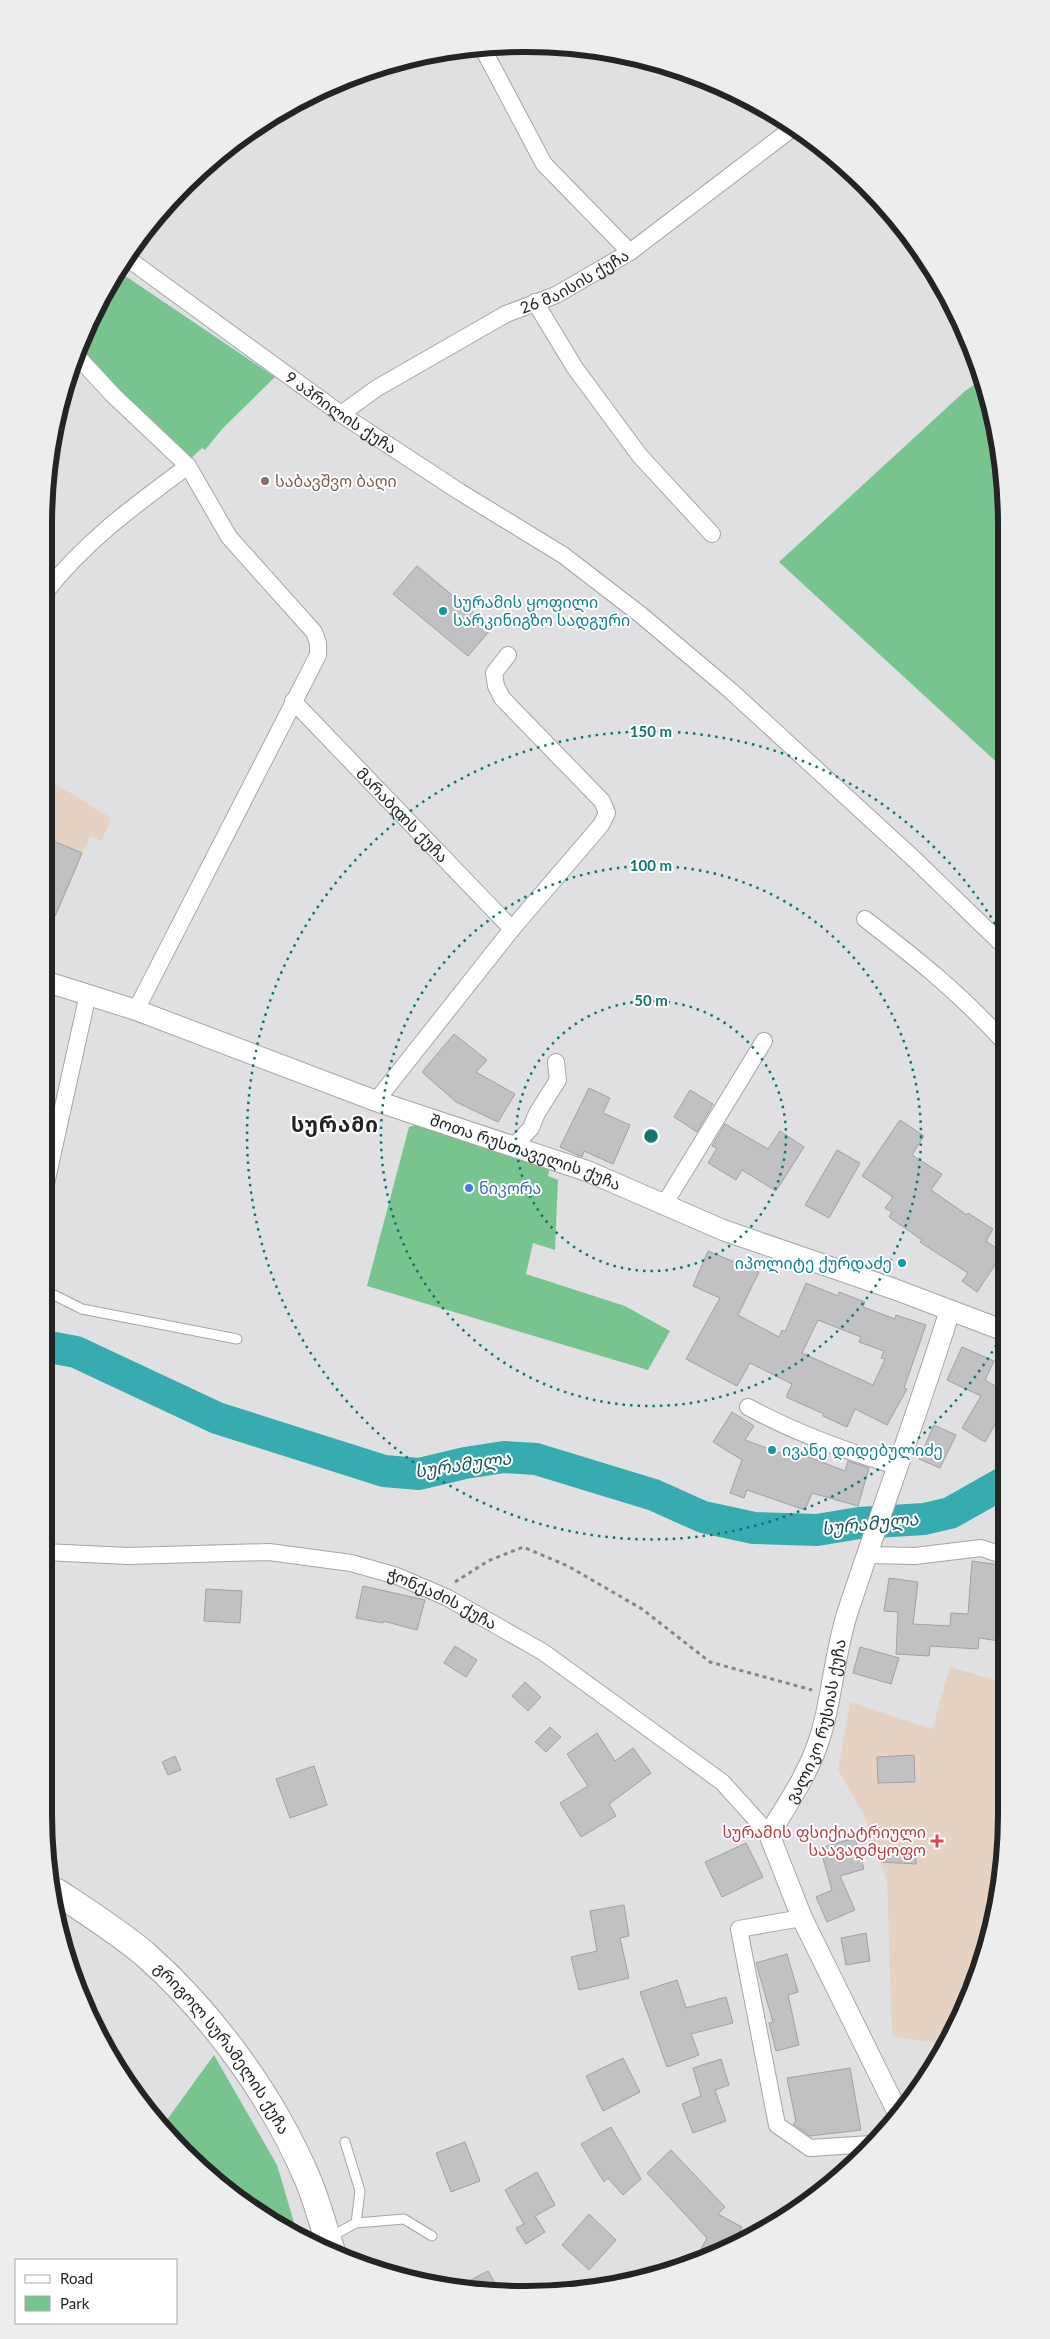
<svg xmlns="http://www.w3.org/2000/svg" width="1050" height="2339" font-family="Lato,'Noto Sans Georgian',sans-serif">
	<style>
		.education { fill: #e5d2c3 }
		.medical { fill: #e6d2c3 }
		.green { fill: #78c48f }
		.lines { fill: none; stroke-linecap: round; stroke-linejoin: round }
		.river { stroke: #36acb0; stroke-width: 32 }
		.building { fill: #c1c1c3; stroke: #a1a1a3; fill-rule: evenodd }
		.service-casing { stroke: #a5a5a7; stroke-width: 11 }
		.minor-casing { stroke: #a5a5a7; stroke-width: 18 }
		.tertiary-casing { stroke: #a5a5a7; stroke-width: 22 }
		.primary-casing { stroke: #a5a5a7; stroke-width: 28 }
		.path { stroke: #878788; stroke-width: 3; stroke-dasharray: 4 4; stroke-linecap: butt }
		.service { stroke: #fff; stroke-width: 9 }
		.minor { stroke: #fff; stroke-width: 16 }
		.tertiary { stroke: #fff; stroke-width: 20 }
		.primary { stroke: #fff; stroke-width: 26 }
		.ring { fill: none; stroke: #0f766e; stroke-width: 2.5; stroke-dasharray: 2.5 5 }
		.education-dot { fill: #8d6e63; stroke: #fff; stroke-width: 2 }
		.culture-dot { fill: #0f9aa8; stroke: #fff; stroke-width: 2 }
		.shop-dot { fill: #3f7fe0; stroke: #fff; stroke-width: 2 }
		.health-dot { fill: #e0444e; stroke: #fff; stroke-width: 2 }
		.labels { text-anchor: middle; stroke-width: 4; stroke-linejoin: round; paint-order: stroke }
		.street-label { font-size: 16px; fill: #242425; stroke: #fff }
		.education-label { font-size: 16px; fill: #785e54; stroke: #fff; text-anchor: start }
		.culture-label { font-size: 16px; fill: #0d838f; stroke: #fff; text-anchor: start }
		.shop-label { font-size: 16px; fill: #366cbe; stroke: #fff; text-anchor: start }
		.health-label { font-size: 16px; fill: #be3a42; stroke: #fff; text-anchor: end }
		.water-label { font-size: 18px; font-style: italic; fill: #18595b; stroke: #fff }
		.district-label { font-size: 21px; font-weight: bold; letter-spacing: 1px; fill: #242425; stroke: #fff }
		.rim { fill: none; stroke: #242425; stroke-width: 6 }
		.centre { fill: #0f766e; stroke: #fff; stroke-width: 2.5 }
		.ring-label { font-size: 15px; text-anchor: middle; font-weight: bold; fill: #0f766e; stroke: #fff; stroke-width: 4; stroke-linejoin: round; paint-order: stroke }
	</style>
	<rect width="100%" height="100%" fill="#e0e0e2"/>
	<path class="education" d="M 44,777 L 111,818 L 102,841 L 90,836 L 44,946 Z"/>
	<path class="medical" d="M 950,1667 L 1006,1683 L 1006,1814 L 981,1969 L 946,2045 L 892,2036 L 887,1881 L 864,1815 L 838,1770 L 850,1702 L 932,1729 Z"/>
	<path class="green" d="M 118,271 L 275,377 L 223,428 L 205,450 L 202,448 L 183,466 L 75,357 L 108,284 Z
		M 980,381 L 1002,462 L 1003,768 L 779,562 L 965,391 Z
		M 427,1121 L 552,1159 L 548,1176 L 558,1180 L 555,1250 L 533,1243 L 526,1274 L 625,1306 L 670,1331 L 648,1370 L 367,1286 L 409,1127 Z
		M 214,2055 L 277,2165 L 298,2236 L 285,2231 L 161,2128 Z"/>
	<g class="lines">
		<path class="river" d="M 44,1346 L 76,1352 L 217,1418 L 384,1471 L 419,1474 L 465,1463 L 504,1457 L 536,1459 L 654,1495 L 703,1517 L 754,1528 L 817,1530 L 859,1523 L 924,1519 L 950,1513 L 1005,1482"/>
	</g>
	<path class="building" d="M 417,566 L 492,628 L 468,656 L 393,594 Z
		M 44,837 L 82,853 L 55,916 L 44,911 Z
		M 454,1034 L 487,1060 L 476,1072 L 515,1094 L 498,1122 L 456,1102 L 422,1072 Z
		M 589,1088 L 610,1098 L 603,1113 L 630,1125 L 613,1164 L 584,1151 L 582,1157 L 560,1147 Z
		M 690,1090 L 713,1104 L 697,1132 L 674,1117 Z
		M 900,1120 L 924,1136 L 912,1155 L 942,1174 L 931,1190 L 967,1215 L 968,1213 L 993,1229 L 986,1241 L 1003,1253 L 977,1292 L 962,1281 L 968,1273 L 920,1242 L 922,1240 L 889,1217 L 892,1212 L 885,1208 L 893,1197 L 862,1176 Z
		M 725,1124 L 768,1149 L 780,1131 L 804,1147 L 776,1191 L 742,1170 L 736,1180 L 708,1163 L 717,1148 L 712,1146 Z
		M 837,1150 L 860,1163 L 829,1218 L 805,1205 Z
		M 708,1251 L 759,1272 L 738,1315 L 779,1337 L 782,1330 L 785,1332 L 806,1283 L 838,1296 L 839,1292 L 865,1302 L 863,1307 L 895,1319 L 896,1315 L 926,1325 L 904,1388 L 907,1389 L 887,1425 L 855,1409 L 847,1427 L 823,1416 L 824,1414 L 786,1397 L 792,1384 L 750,1363 L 737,1386 L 686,1359 L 720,1298 L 693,1286 ZM 818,1320 L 861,1337 L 859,1342 L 884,1351 L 881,1358 L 885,1359 L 873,1385 L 802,1353 Z
		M 962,1347 L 994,1361 L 985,1380 L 1005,1392 L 1005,1407 L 985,1442 L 962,1428 L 981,1396 L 947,1380 Z
		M 732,1412 L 754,1426 L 745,1440 L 791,1457 L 793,1451 L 845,1471 L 848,1461 L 869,1468 L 858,1506 L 812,1493 L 805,1510 L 747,1490 L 744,1498 L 730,1493 L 742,1460 L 713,1442 Z
		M 934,1425 L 956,1435 L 940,1468 L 919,1459 Z
		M 972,1561 L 1000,1565 L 999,1594 L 1006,1595 L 1006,1642 L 979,1638 L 978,1649 L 930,1646 L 929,1656 L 896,1654 L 898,1612 L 884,1611 L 889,1578 L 918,1582 L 913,1624 L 950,1626 L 951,1613 L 968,1614 Z
		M 363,1586 L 425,1600 L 417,1630 L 383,1621 L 383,1623 L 356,1618 Z
		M 206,1589 L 242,1591 L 240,1623 L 204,1621 Z
		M 455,1646 L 477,1660 L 466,1677 L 444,1663 Z
		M 860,1647 L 899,1658 L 891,1684 L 853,1673 Z
		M 525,1682 L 541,1697 L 528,1711 L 512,1696 Z
		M 550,1727 L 561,1737 L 546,1752 L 535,1742 Z
		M 597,1733 L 615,1761 L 633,1748 L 651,1773 L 609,1804 L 616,1816 L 581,1837 L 560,1803 L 588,1786 L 567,1754 Z
		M 914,1755 L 915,1782 L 878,1783 L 877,1757 Z
		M 175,1756 L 181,1770 L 168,1775 L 162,1762 Z
		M 314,1766 L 327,1805 L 290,1818 L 276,1779 Z
		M 855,1838 L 864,1869 L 840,1876 L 855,1910 L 827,1922 L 816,1897 L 832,1890 L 820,1848 Z
		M 746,1843 L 763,1877 L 722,1897 L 705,1862 Z
		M 882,1846 L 916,1847 L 916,1864 L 881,1862 Z
		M 624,1905 L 629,1936 L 620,1938 L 629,1978 L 579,1990 L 571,1957 L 597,1951 L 590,1911 Z
		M 866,1933 L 870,1961 L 846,1965 L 841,1938 Z
		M 787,1954 L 798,1992 L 788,1995 L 799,2045 L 776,2051 L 769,2023 L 773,2022 L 756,1963 Z
		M 677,1980 L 686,2008 L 726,1997 L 733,2023 L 691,2034 L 699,2055 L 667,2067 L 640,1992 Z
		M 623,2058 L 640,2092 L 603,2111 L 586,2076 Z
		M 721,2059 L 729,2085 L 715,2090 L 726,2121 L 693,2133 L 682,2104 L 701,2096 L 693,2068 Z
		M 850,2068 L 861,2130 L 810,2136 L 793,2124 L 796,2122 L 787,2078 Z
		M 611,2127 L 641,2179 L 623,2195 L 608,2178 L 604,2182 L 581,2144 Z
		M 465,2142 L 480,2181 L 451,2192 L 436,2153 Z
		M 671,2150 L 725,2207 L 718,2214 L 742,2227 L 738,2235 L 750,2238 L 711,2255 L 701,2249 L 707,2238 L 647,2173 Z
		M 537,2172 L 555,2205 L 535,2216 L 545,2232 L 526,2244 L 516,2228 L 524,2224 L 505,2190 Z
		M 589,2214 L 616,2240 L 589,2270 L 562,2245 Z
		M 488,2271 L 498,2288 L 457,2287 Z"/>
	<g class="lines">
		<g class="service-casing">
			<path id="service" d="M 44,1290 L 82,1309 L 237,1339
				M 356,2223 L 404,2219 L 432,2236
				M 330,2237 L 356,2223 L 360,2191 L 345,2142"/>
		</g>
		<g class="minor-casing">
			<g id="minor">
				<path d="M 482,47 L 544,164 L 630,252"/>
				<path id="s1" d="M 127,258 L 341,414 L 460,492 L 563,555 L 641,615 L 731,691 L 914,859 L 1004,946"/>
				<path d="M 535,302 L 575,368 L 640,456 L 712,534"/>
				<path d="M 76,355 L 113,395 L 188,466 L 229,537 L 314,632 L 318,643 L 318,655 L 136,1010"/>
				<path id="s2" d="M 341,414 L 377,388 L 506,314 L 556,295 L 630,252 L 794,127"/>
				<path d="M 44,594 C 84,542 135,505 188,466"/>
				<path id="s3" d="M 293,701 L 512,929"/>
				<path d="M 865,919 C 917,959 960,993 1004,1042"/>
				<path d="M 376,1101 L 512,929 L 601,825 L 607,813 L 602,801 L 502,698 L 496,686 L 494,673 L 508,655"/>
				<path d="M 514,1146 L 531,1128 L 537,1113 L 558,1080 L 556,1062"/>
				<path d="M 44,1193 L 88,994"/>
				<path d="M 665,1203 L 764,1041"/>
				<path d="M 748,1407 C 796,1433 844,1451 897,1466"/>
				<path id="s4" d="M 44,1552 L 128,1556 L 269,1552 L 351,1563 L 397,1576 L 448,1598 L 543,1652 L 722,1782 L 769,1834"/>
				<path d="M 868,1555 L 915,1556 L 981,1548 L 1005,1556"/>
				<path d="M 802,1918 L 739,1929 L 777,2125 L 810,2148 L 871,2144"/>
			</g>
		</g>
		<g class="tertiary-casing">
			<g id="tertiary">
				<path id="s5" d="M 44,981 L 136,1010 L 376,1101 L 587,1171 L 723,1230 L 894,1289 L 1005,1331"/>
				<path id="s6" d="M 899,2115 L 802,1918 L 769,1834 C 789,1802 810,1771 821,1734 C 833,1693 835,1648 849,1608 C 882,1508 919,1410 950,1310"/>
			</g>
		</g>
		<g class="primary-casing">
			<g id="primary">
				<path id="s7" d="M 57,1892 C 87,1912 119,1932 147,1956 C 213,2015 273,2097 308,2180 C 317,2201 323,2226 331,2248"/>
			</g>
		</g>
		<path class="path" d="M 455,1582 L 488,1561 L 523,1547 L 568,1566 L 642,1609 L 710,1662 L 812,1690"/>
		<use href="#service" class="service"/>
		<use href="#minor" class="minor"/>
		<use href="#tertiary" class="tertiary"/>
		<use href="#primary" class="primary"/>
	</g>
	<g class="ring">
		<circle cx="651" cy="1136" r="135"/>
		<circle cx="651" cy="1136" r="270"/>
		<path d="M1004 1332A404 404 0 1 1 1003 937"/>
	</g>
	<circle class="education-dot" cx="265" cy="481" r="5"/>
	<g class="culture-dot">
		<circle cx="443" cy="611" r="5"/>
		<circle cx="902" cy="1263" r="5"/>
		<circle cx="772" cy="1450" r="5"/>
	</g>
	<circle class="shop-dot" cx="469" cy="1188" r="5"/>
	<path class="health-dot" d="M934.5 1833.5h5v5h5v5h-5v5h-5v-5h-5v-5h5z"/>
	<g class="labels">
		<g class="street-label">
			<text dy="6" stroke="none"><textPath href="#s2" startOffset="269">26 მაისის ქუჩა</textPath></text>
			<text dy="6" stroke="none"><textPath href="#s1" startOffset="264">9 აპრილის ქუჩა</textPath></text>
			<text dy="6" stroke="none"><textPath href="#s3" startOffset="158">მარაბდის ქუჩა</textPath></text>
			<text dy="6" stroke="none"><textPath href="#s5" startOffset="511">შოთა რუსთაველის ქუჩა</textPath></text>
			<text dy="6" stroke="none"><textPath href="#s4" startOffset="406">ჭონქაძის ქუჩა</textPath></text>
			<text dy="6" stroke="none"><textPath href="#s6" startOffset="434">ვალიკო რუსიას ქუჩა</textPath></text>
			<text dy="6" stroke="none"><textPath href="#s7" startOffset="230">გრიგოლ სურამელის ქუჩა</textPath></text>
		</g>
		<g class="education-label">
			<text x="275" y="487">საბავშვო ბაღი</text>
		</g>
		<g class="culture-label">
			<text x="453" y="608">სურამის ყოფილი<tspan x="453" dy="18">სარკინიგზო სადგური</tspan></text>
			<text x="892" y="1269" text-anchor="end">იპოლიტე ქურდაძე</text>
			<text x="782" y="1456">ივანე დიდებულიძე</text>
		</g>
		<g class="shop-label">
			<text x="479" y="1194">ნიკორა</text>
		</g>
		<g class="health-label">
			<text x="926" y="1838">სურამის ფსიქიატრიული<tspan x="926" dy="18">საავადმყოფო</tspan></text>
		</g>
		<g class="water-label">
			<text transform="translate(463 1465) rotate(-8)" y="6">სურამულა</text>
			<text transform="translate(870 1524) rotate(-6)" y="6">სურამულა</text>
		</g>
		<g class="district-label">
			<text x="335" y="1132">სურამი</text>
		</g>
	</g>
	<path d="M0 0H1050V2339H0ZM524 52H526A472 472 0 0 1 998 524V1814A472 472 0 0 1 526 2286H524A472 472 0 0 1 52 1814V524A472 472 0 0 1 524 52Z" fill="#ededee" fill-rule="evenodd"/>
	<path class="rim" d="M524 52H526A472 472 0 0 1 998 524V1814A472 472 0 0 1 526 2286H524A472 472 0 0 1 52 1814V524A472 472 0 0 1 524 52Z"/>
	<circle cx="651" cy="1136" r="8" class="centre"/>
	<g class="ring-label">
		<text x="651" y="737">150 m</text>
		<text x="651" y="871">100 m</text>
		<text x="651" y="1006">50 m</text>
	</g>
	<rect x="15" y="2259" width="162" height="65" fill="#ffffff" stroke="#a7a7a8"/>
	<rect x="25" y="2275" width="25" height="8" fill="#ffffff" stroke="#a7a7a8"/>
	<text x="60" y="2284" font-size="15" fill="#242425">Road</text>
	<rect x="25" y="2296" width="25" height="15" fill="#78c48f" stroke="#a7a7a8"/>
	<text x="60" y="2309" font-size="15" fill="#242425">Park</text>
</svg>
